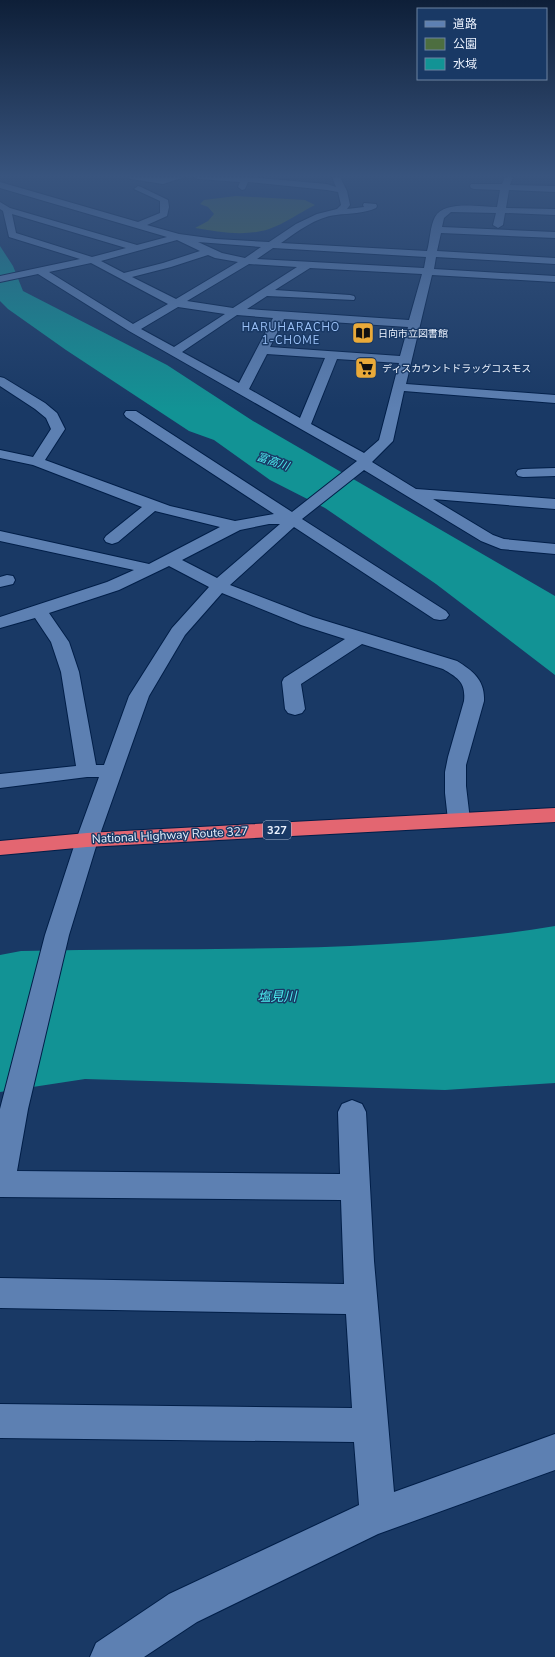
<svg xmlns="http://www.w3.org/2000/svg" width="555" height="1657" font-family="'Nunito Sans','Noto Sans JP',sans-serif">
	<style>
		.green { fill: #4d6e40 }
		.water { fill: #129395 }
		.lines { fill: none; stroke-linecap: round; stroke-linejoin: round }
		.minor-casing { stroke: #001e48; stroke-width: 2 }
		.highway-casing { stroke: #001e48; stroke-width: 2 }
		.minor { fill: #5d80b2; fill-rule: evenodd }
		.highway { fill: #e36671; fill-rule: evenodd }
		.labels { text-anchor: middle; stroke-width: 3; stroke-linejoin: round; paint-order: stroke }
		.far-poi-label { font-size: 10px; fill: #ebf2fe; stroke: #193965; text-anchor: start }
		.far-neighbourhood-label { font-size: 11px; letter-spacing: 1px; fill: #9ec4fa; stroke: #193965 }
		.far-water-label { font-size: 11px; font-style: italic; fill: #4dedf0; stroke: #193965 }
		.shield { fill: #193965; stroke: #acbad0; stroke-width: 1 }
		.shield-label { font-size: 11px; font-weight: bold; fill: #ebf2fe }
		.street-label { font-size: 12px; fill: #ebf2fe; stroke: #193965 }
		.water-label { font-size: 13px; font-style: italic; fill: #4dedf0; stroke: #193965 }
	</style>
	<rect width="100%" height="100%" fill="#193965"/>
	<path class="green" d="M 236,196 L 305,200 L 315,205 C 301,212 284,224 269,229 C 245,237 219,232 195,228 L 208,221 L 214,214 L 208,207 L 200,204 L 204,200 Z"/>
	<path class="water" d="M 0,246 L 13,266 L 23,291 L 167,365 L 253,421 L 555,596 L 555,675 L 436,584 L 325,508 L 270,480 L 214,440 L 189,431 L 66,350 L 8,309 L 0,301 Z
		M 555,926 L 555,1083 L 445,1090 L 85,1079 L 0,1092 L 0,955 L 21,951 C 199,947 379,955 555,926 Z"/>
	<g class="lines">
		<g class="minor-casing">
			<path id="minor" d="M 127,177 L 185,177 L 163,184 L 131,179 Z
				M 194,177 L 249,177 L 327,184 L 336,187 L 332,177 L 340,177 L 347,191 L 350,205 L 347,209 L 364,207 L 363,205 L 364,203 L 376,204 L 377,206 L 376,208 C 363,214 350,213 336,215 C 316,217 297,232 281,243 L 427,251 C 430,241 430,226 435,217 C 444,200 480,207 497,207 L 500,190 L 474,189 L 471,188 L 470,186 L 471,184 L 502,184 L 505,177 L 513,177 L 510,185 L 555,186 L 555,192 L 509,190 L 506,208 L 555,209 L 555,215 L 505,213 L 503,225 L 498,228 L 493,225 L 496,213 L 451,212 L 444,218 L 442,227 L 555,232 L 555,238 L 441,233 L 437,251 L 555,258 L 555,264 L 436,257 L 434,269 L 555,276 L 555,282 L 432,275 L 406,384 L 555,395 L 555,403 L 404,391 L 393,441 L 372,462 L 416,489 L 555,499 L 555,509 L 433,499 L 493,535 L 504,539 L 555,544 L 555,554 L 501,549 L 481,541 L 364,470 L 302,519 L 446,611 L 449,615 L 446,619 L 440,620 L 434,619 L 294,527 L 230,585 L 313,617 L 457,661 C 473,671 485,680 484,701 L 466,765 L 466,786 L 470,820 L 467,825 L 459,827 L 451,825 L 448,820 L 445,793 L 445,772 L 448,757 L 464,701 C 466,682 458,678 443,669 L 362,644 L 301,684 L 305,709 L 302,713 L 295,715 L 288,713 L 285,709 L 282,682 L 284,678 L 345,639 L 301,625 L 222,593 L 185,635 L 149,696 L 98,840 L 69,935 L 28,1109 L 17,1171 L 340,1174 L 338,1112 L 342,1104 L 352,1100 L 362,1104 L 366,1112 L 374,1261 L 394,1492 L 555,1434 L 555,1470 L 378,1534 L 197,1622 L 144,1657 L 90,1657 L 96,1643 L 169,1594 L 359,1505 L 354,1442 L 0,1438 L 0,1404 L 352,1408 L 346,1314 L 0,1308 L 0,1278 L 344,1284 L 341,1200 L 0,1197 L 0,1109 L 45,935 L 76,840 L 99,777 L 87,777 L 0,788 L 0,774 L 76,766 L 61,672 L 51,642 L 35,618 L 0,628 L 0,617 L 107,582 L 134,570 L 0,541 L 0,531 L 149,564 L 220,527 L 155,511 L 118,542 L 112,544 L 106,542 L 104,539 L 106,536 L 142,507 L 33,465 L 0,458 L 0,450 L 33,457 L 51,429 L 46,418 L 35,409 L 0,386 L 0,377 L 4,378 L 45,403 L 57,413 L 65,429 L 45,460 L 170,506 L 235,521 L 274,514 L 126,417 L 124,414 L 126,411 L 136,411 L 292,512 L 357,461 L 129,331 L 38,274 L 0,282 L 0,276 L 80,259 L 9,237 L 3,211 L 0,209 L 0,202 L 10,208 L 137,245 L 167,237 L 0,188 L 0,182 L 138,222 L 160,213 L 160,201 L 134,189 L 138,186 L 141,187 L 168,200 L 169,207 L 167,216 L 147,225 L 179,234 L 216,239 L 269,242 L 296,224 L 317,214 L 337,209 L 341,205 L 338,192 L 327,190 L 248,182 L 245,189 L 242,190 L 238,187 L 240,182 L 198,179 ZM 12,214 L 126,248 L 92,257 L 16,233 ZM 177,240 L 200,251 L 163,263 L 124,273 L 101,261 ZM 198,242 L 261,247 L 245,258 L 222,253 ZM 273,248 L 426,257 L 424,268 L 257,259 ZM 208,255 L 215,258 L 238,262 L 176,299 L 132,277 L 171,267 ZM 91,263 L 168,304 L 133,324 L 49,272 ZM 249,264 L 297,267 L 233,308 L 187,301 ZM 310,268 L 422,274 L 409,320 L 247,309 L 267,296 L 354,300 L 355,298 L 354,296 L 350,295 L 275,290 ZM 178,307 L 225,314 L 174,347 L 141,329 ZM 237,315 L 273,318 L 239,383 L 182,352 ZM 284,319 L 408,327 L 400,356 L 270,347 ZM 267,354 L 325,358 L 300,418 L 249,389 ZM 337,359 L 399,363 L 379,440 L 364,453 L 311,424 ZM 269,524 L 280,524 L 217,578 L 182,560 L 240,530 ZM 169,566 L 209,587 L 172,628 L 129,696 L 104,765 L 96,765 L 79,672 L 69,642 L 49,613 L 119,590 Z
				M 555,468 L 555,476 L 523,477 L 518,476 L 516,473 L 518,470 L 523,469 Z
				M 7,575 L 13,576 L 15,580 L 13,584 L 0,587 L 0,577 Z"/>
		</g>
		<g class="highway-casing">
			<path id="highway" d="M 555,808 L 555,822 L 87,847 L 0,855 L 0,841 L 87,833 Z"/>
		</g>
		<use href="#minor" class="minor"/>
		<use href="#highway" class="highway"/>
	</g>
	<linearGradient id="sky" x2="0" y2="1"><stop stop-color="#0e1f38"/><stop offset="0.43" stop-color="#38547e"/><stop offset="1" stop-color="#38547e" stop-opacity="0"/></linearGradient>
	<rect width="555" height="409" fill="url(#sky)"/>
	<defs>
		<g id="library-square" transform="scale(1.15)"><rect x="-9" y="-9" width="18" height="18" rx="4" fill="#eaaa39" stroke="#193965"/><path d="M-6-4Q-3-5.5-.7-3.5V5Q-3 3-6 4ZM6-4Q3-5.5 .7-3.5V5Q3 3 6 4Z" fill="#111"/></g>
		<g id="supermarket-square" transform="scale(1.15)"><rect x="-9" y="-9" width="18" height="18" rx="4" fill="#eaaa39" stroke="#193965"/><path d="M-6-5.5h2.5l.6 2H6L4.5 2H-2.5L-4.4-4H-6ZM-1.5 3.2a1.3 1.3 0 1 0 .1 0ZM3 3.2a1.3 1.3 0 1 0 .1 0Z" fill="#111"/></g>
	</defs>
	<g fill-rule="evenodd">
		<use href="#library-square" x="363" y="333"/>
		<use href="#supermarket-square" x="366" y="368"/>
	</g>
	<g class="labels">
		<g class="far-poi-label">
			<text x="378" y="337">日向市立図書館</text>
			<text x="382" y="372">ディスカウントドラッグコスモス</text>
		</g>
		<g class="far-neighbourhood-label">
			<text x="291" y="331">HARUHARACHO<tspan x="291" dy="13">1-CHOME</tspan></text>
		</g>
		<g class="far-water-label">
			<text transform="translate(273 461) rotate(19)" y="4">富高川</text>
		</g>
		<rect class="shield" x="263" y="821" width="28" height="18" rx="3"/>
		<g class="shield-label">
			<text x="277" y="834">327</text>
		</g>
		<g class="street-label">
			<text transform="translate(170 835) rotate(-3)" y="4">National Highway Route 327</text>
		</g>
		<g class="water-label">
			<text transform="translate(277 996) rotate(-1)" y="5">塩見川</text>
		</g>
	</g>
	<rect x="417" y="8" width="130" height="72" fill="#193965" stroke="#6d83a2"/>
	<rect x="425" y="21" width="20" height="6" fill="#5d80b2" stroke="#6d83a2"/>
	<text x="453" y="28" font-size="12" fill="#ebf2fe">道路</text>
	<rect x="425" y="38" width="20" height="12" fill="#4d6e40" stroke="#6d83a2"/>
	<text x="453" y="48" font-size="12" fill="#ebf2fe">公園</text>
	<rect x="425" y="58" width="20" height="12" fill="#129395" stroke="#6d83a2"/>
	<text x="453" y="68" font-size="12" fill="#ebf2fe">水域</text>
</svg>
